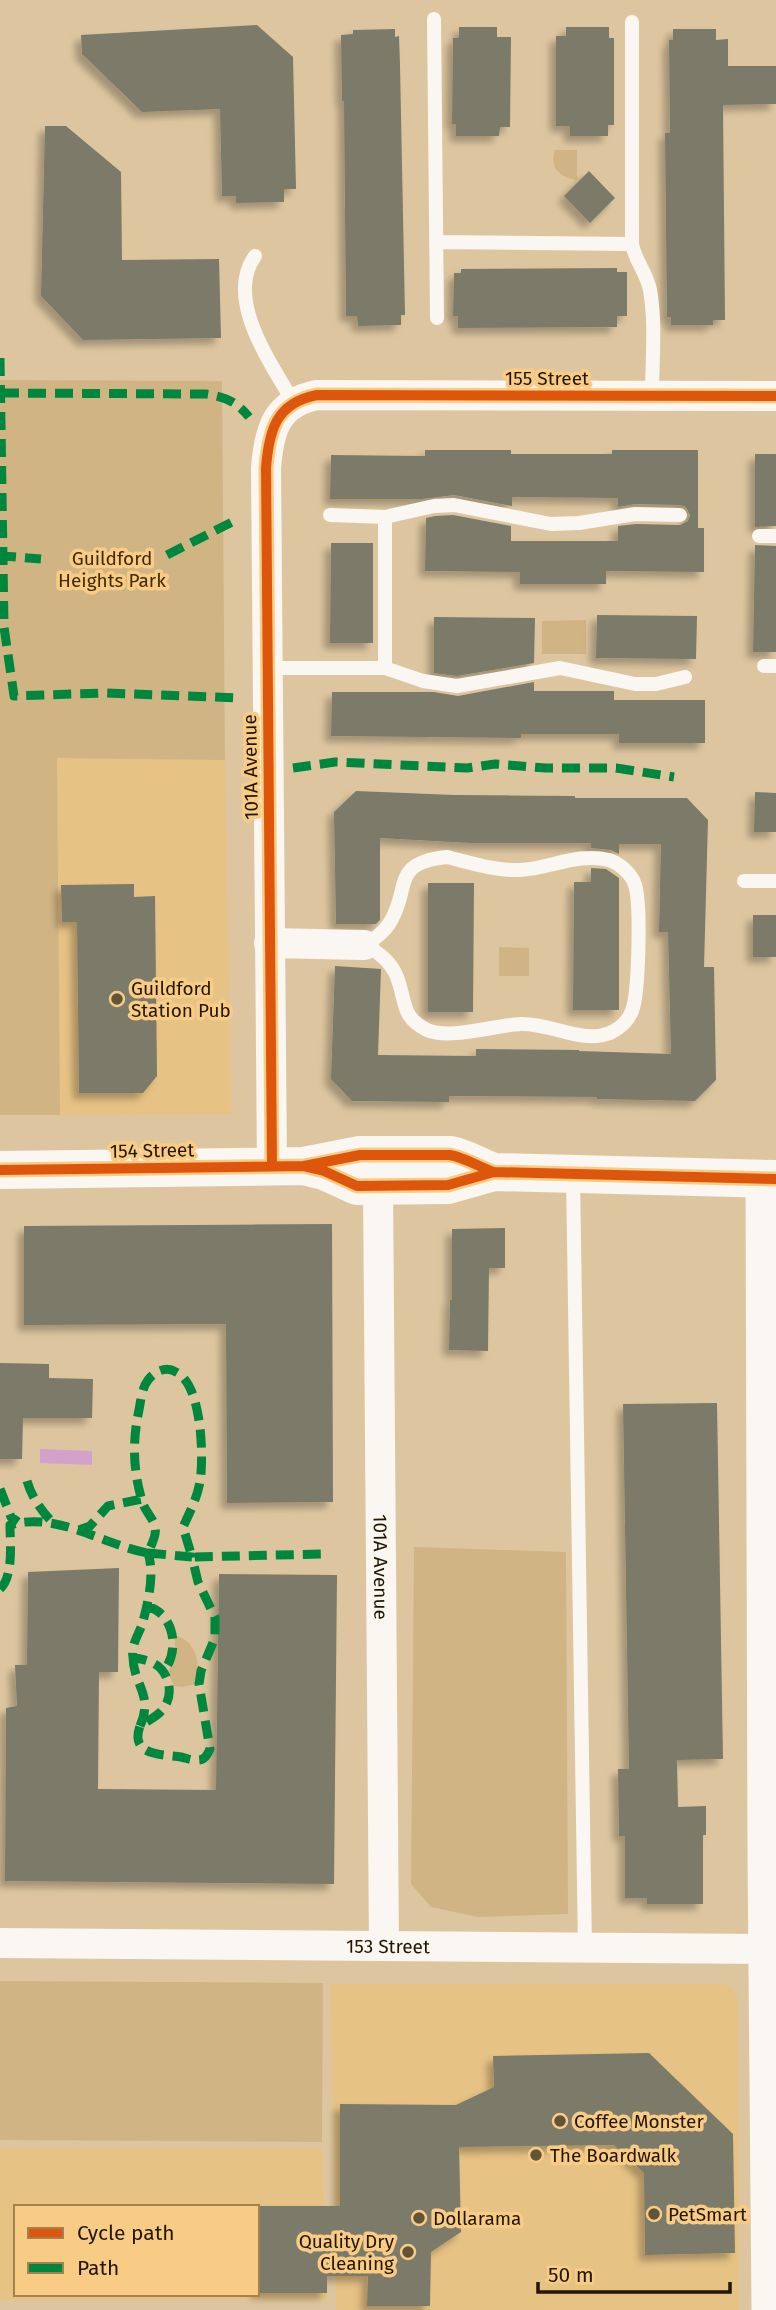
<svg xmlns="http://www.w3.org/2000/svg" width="776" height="2310" font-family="'Fira Sans',sans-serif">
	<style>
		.built { fill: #e6c284; fill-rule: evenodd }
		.green { fill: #d1b484 }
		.water { fill: #d2a2ca }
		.building { fill: #7c7a69; filter: url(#shadow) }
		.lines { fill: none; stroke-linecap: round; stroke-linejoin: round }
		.service { stroke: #faf6f1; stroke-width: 14 }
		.minor { stroke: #faf6f1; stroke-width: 30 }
		.tertiary { stroke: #faf6f1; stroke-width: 37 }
		.secondary { stroke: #faf6f1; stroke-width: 38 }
		.quiet { stroke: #00873e; stroke-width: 9; stroke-dasharray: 18 9; stroke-linecap: butt }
		.cycleway-casing { stroke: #f8cc84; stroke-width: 15 }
		.cycleway { stroke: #de560b; stroke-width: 10 }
		.poi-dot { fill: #635438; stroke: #f8cc84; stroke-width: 2.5 }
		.labels { text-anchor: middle; stroke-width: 7; stroke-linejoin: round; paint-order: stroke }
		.street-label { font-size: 19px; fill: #221601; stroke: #f8cc84 }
		.park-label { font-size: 19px; fill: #3f2b03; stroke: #f8cc84 }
		.poi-label { font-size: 19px; fill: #221601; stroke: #f8cc84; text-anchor: start }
	</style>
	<defs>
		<filter id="shadow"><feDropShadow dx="-6" dy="6" stdDeviation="3.5" flood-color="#0004"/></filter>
	</defs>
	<rect width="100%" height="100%" fill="#ddc69f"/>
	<path class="built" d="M 57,758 L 225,760 L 231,1114 L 60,1115 Z
		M 331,1984 L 723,1984 L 732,1989 L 738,1999 L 739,2310 L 336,2310 Z
		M 0,2148 L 322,2148 L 327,2299 L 0,2300 ZM 16,2207 L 257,2207 L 257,2294 L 16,2294 Z"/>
	<path class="green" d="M 555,150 L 577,150 L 577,180 C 559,178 549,167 555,150 Z
		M 0,380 L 222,381 L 225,760 L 57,758 L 60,1115 L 0,1115 Z
		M 586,620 L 586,654 L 542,654 L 542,621 Z
		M 499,947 L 529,948 L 529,976 L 499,976 Z
		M 414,1547 L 566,1552 L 568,1914 L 478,1917 L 431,1907 L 411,1884 Z
		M 174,1635 C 196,1640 202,1664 195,1684 L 183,1687 L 174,1686 L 168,1672 L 176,1654 Z
		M 0,1981 L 323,1983 L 322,2142 L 0,2140 Z"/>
	<path class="water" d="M 40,1449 L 92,1451 L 92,1465 L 40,1463 Z"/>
	<path class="building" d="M 257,25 L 293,57 L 296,189 L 284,189 L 284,202 L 236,203 L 236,196 L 222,196 L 220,109 L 142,112 L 82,54 L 81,35 Z
		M 459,27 L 497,27 L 497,37 L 511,37 L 510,127 L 500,127 L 499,136 L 456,136 L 456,124 L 452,124 L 453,38 L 459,38 Z
		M 566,27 L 609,27 L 609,38 L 614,38 L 614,125 L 608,125 L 608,136 L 570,136 L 570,126 L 556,126 L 556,36 L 566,36 Z
		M 395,29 L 395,37 L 399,36 L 400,65 L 405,315 L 401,315 L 401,325 L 358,326 L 357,316 L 346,316 L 344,101 L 342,101 L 341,35 L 353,34 L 353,30 Z
		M 673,29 L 716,29 L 716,40 L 728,39 L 728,66 L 776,66 L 776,104 L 723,105 L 725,320 L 713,320 L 713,325 L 671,325 L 671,317 L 667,317 L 665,133 L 670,133 L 669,40 L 673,40 Z
		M 45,126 L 66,126 L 121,172 L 122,260 L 219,259 L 221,338 L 83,340 L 41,296 Z
		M 589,171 L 615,198 L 590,223 L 564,196 Z
		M 617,268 L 617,272 L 627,272 L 627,316 L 617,316 L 617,327 L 458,328 L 458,316 L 453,316 L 454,273 L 461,273 L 461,269 Z
		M 425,450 L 511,450 L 511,454 L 612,454 L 612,450 L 698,450 L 698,528 L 704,528 L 704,572 L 606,571 L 606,584 L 520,584 L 520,572 L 425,571 L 426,518 L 435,516 L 453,515 L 511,526 L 511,541 L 618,541 L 618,526 L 636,524 L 680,525 L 688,521 L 690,515 L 686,507 L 680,505 L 635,504 L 618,507 L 618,498 L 512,497 L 512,506 L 454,495 L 422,499 L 330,499 L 331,455 L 425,456 Z
		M 755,454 L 776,454 L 776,526 L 755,527 Z
		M 331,543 L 373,543 L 373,643 L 330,643 Z
		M 755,545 L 776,546 L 776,652 L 753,652 Z
		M 597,615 L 697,616 L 696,659 L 596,658 Z
		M 434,617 L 535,618 L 534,663 L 457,676 L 434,673 Z
		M 534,682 L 534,691 L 614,691 L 614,700 L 705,700 L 705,743 L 619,743 L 619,734 L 521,734 L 521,738 L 331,736 L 332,692 L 434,692 L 458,696 Z
		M 356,791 L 454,795 L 575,796 L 575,798 L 687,798 L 708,820 L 704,967 L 714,967 L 716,1080 L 695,1101 L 597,1099 L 597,1097 L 449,1096 L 449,1102 L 352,1101 L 331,1079 L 335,966 L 381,969 L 378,1055 L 476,1056 L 476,1049 L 579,1050 L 579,1051 L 671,1054 L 668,932 L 659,932 L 661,844 L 619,844 L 619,854 L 611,850 L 591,848 L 591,843 L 471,843 L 380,838 L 380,920 L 376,924 L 336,924 L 334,812 Z
		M 755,792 L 776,793 L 776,832 L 754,832 Z
		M 591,868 L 606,869 L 619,878 L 619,1010 L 573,1010 L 574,882 L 591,882 Z
		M 428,883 L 474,883 L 473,1012 L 428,1012 Z
		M 134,884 L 134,897 L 155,896 L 157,1076 L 143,1093 L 79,1093 L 77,922 L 62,922 L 61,885 Z
		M 753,915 L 776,915 L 776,957 L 753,957 Z
		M 332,1224 L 333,1502 L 227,1503 L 226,1324 L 24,1325 L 24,1226 Z
		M 505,1228 L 505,1268 L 489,1268 L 488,1351 L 449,1350 L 450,1300 L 452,1300 L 452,1229 Z
		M 0,1363 L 49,1364 L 49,1378 L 93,1379 L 92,1418 L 23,1418 L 22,1459 L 0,1459 Z
		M 717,1403 L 723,1759 L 677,1760 L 678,1807 L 706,1806 L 706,1835 L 703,1835 L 703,1904 L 647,1904 L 647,1898 L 625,1898 L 625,1836 L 619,1836 L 618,1769 L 629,1769 L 623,1404 Z
		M 119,1568 L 118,1672 L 99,1672 L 98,1789 L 216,1790 L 219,1574 L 337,1575 L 334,1884 L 5,1881 L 6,1708 L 17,1706 L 15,1665 L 27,1665 L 28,1572 Z
		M 649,2053 L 733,2134 L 735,2253 L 645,2255 L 644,2173 L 614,2145 L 459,2147 L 461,2232 L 431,2252 L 430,2306 L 367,2306 L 368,2276 L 327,2276 L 327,2293 L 257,2293 L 257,2206 L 340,2206 L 340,2104 L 456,2105 L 494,2087 L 493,2056 Z"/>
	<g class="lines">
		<path class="service" d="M 434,19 L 437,318
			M 632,22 L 632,244 C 635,261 647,273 650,290 C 656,324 652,361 652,396
			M 437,242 L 632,244
			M 255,256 C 224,299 272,365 294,403
			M 330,515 L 385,517 L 434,506 L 454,505 L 551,524 L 579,523 L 635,514 L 680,515
			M 385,517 L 385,668
			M 759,536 L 776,536
			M 764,666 L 776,666
			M 266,668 L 385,668 L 423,681 L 457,686 L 560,668 L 635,684 L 656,684 L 685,677
			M 447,857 C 471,863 495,871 520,870 C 549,869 578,852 609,860 C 619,863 632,874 635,885 C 641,903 639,993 632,1011 C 628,1021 619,1029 610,1033 C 582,1044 550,1023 521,1024 C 495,1025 451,1040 427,1030 C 403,1018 406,1005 399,983 C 394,964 381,953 364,945 C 373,940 383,933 389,924 C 412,889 389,863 447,857 Z
			M 744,881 L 776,881
			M 573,1176 L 585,1948"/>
		<g class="minor">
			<path d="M 269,943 L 364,945"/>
			<path d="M 272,1166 L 266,468 C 269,430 276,403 317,395 L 776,396"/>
			<path id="s1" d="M 378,1185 L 384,1946"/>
			<path id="s2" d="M 0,1943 L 776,1949"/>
		</g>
		<path class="tertiary" d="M 764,1179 L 766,1855 L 770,2310"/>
		<path class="secondary" d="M 304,1166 L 324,1171 L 357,1186 L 448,1185 L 494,1172 L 776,1179
			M 0,1170 L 304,1166 L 360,1155 L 450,1155 C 466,1158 479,1167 494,1172"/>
		<path class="quiet" d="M 0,358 L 4,627 L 14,696 L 104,693 L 240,698
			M 1,393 L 206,394 C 225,397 236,401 249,417
			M 167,555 L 236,520
			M 0,560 L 3,556 L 41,559
			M 293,768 L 335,762 L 467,768 L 495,764 L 546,768 L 616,768 L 674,777
			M 27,1481 C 32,1498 42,1512 55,1525
			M 0,1489 L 11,1517 L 18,1522
			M 79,1530 L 90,1526 L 108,1506 L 142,1499
			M 148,1553 L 192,1557 L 198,1582 L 215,1617 L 215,1638 L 201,1671 L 199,1684 L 210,1749 C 207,1755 205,1760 198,1760 C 193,1761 186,1758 181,1757 C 164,1754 129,1757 140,1726 C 147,1721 157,1717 163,1709 C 174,1696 170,1673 155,1664 C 148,1660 140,1659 133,1657 C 131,1646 138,1635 142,1625 C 148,1603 155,1574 148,1553 Z
			M 0,1589 C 14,1576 10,1542 10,1525 C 57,1511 103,1545 148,1553 C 151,1545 157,1536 155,1528 C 154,1519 146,1512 143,1504 C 133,1472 132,1442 139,1410 C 141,1399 142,1388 148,1380 C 155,1371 166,1366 176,1372 C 202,1384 204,1457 200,1482 C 197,1498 190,1512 183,1527 L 192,1557 L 326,1554
			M 146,1606 C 174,1612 181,1651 163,1672
			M 133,1657 C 133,1685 154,1694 140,1726"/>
		<g class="cycleway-casing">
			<path id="cycleway" d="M 272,1166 L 266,468 C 269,430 276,403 317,395 L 776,396
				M 307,1167 L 324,1171 L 357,1186 L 448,1185 L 494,1172 L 776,1179
				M 0,1170 L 304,1166 L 360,1155 L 450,1155 C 466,1158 479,1167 494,1172"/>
		</g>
		<use href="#cycleway" class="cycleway"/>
	</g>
	<g class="poi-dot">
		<circle cx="117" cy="999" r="7"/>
		<circle cx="560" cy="2121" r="7"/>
		<circle cx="536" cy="2155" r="7"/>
		<circle cx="654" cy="2214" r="7"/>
		<circle cx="419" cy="2218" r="7"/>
		<circle cx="408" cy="2252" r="7"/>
	</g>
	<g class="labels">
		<g class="street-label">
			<text x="547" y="385">155 Street</text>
			<text transform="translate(250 767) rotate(-91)" y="7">101A Avenue</text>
			<text transform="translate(152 1150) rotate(-1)" y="7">154 Street</text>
			<text dy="7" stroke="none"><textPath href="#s1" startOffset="382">101A Avenue</textPath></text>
			<text dy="7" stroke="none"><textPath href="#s2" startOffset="388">153 Street</textPath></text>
		</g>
		<g class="park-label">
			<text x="112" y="565">Guildford<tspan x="112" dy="22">Heights Park</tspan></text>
		</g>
		<g class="poi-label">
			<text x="131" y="995">Guildford<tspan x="131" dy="22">Station Pub</tspan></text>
			<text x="574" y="2128">Coffee Monster</text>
			<text x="550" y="2162">The Boardwalk</text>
			<text x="668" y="2221">PetSmart</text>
			<text x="433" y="2225">Dollarama</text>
			<text x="394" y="2248" text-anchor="end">Quality Dry<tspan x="394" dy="22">Cleaning</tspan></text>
		</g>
	</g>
	<rect x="14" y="2205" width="245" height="91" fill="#f8cc84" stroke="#a28350" stroke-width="2"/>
	<rect x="28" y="2228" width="35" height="10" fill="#de560b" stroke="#a28350" stroke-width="2"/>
	<text x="77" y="2240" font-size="21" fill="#221601">Cycle path</text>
	<rect x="28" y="2263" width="35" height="10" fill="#00873e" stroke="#a28350" stroke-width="2"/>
	<text x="77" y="2275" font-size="21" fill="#221601">Path</text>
	<path d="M538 2282v10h192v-10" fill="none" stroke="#221601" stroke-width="3.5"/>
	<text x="548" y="2282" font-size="21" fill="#221601" stroke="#f8cc84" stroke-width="5" paint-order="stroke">50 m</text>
</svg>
